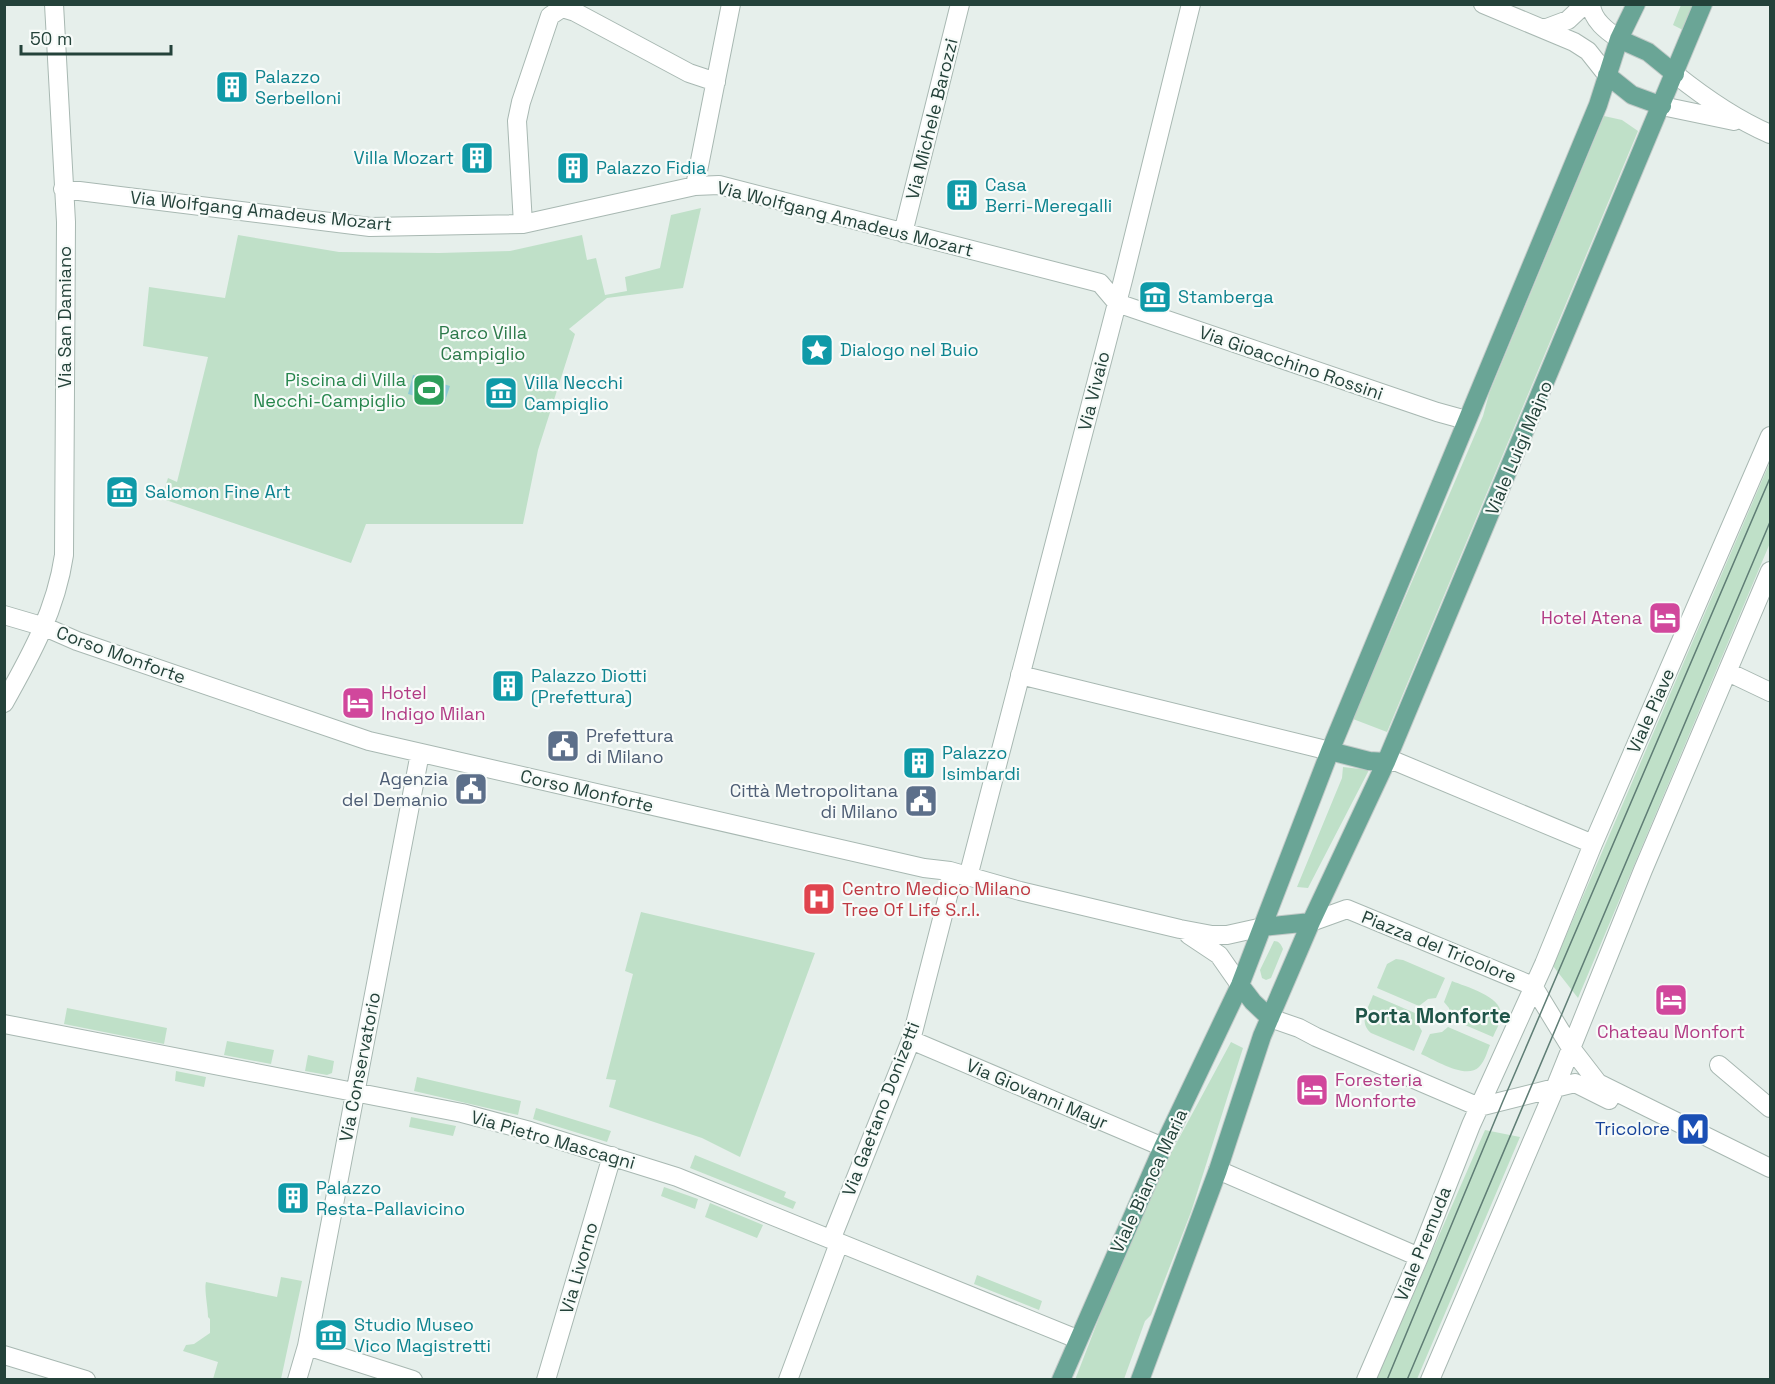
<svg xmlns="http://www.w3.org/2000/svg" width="1775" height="1384" font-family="'Space Grotesk',sans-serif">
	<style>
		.green { fill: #bfe0c8 }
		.water { fill: #8ec9d4 }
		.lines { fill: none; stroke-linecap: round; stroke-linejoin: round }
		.minor-casing { stroke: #a8b8b2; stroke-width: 20 }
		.major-casing { stroke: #c2cac8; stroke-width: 20 }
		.minor { stroke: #fff; stroke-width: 18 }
		.major { stroke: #6aa596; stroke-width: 18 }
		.tram { stroke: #5f7d75; stroke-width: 1.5 }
		.labels { text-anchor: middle; stroke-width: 4.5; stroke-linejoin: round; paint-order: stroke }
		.culture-label { font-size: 18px; fill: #0d838f; stroke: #f7fbf9; text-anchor: start }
		.street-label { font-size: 18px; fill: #24423a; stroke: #f7fbf9 }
		.park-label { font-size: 18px; fill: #2d7a4b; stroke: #f7fbf9 }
		.leisure-label { font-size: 18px; fill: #27864d; stroke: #f7fbf9; text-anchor: end }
		.hotel-label { font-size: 18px; fill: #b23c85; stroke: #f7fbf9; text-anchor: start }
		.service-label { font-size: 18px; fill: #4e5e75; stroke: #f7fbf9; text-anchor: end }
		.health-label { font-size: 18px; fill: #be3a42; stroke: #f7fbf9; text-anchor: start }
		.transit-label { font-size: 18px; fill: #164399; stroke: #f7fbf9; text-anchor: end }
		.quarter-label { font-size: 21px; font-weight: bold; fill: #1f5548; stroke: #f7fbf9 }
	</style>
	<rect width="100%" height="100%" fill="#e6efeb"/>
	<path class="green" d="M 1681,5 L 1694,5 L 1683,30 L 1673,25 Z
		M 1604,116 L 1622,120 L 1638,131 L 1387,732 L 1353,719 L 1483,416 L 1489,394 Z
		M 701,208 L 683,288 L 607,298 L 569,329 L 575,334 L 538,450 L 523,524 L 366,524 L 351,563 L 163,499 L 163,493 L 168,478 L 177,482 L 208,357 L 143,346 L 149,287 L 225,298 L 238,235 L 339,252 L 439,253 L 510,251 L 582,235 L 587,260 L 596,258 L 605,295 L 627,291 L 625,277 L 660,268 L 671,215 Z
		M 1770,462 L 1770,543 L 1578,998 L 1553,966 Z
		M 1343,767 L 1369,770 L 1308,888 L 1297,887 L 1342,778 Z
		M 641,912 L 815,953 L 740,1157 L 702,1138 L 609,1107 L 616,1080 L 606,1079 L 633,974 L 625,971 Z
		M 1274,941 C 1279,941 1281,944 1283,949 L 1271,978 L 1266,980 L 1262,978 L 1260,970 Z
		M 1396,959 L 1403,960 L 1445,978 L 1436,998 L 1428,999 L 1419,1006 L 1377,988 L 1387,964 Z
		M 1452,981 C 1466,987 1502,996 1501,1015 C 1501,1022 1496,1030 1493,1037 L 1451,1019 L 1449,1008 L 1444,1002 Z
		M 1373,995 L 1415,1013 L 1416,1021 L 1422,1031 L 1414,1051 L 1371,1033 C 1358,1022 1368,1009 1373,995 Z
		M 67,1008 L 167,1028 L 164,1044 L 64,1024 Z
		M 1448,1027 L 1490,1045 C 1487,1052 1485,1061 1479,1067 C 1466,1080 1435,1060 1421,1054 L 1430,1034 L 1442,1032 Z
		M 227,1041 L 274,1050 L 271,1064 L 224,1055 Z
		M 1231,1042 L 1243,1048 L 1191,1212 L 1151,1315 L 1145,1321 L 1124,1379 L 1075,1380 L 1104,1305 L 1164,1166 Z
		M 308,1055 L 334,1061 L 332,1073 L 327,1075 L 305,1071 Z
		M 176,1071 L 206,1077 L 204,1087 L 175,1081 Z
		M 417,1077 L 521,1101 L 518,1115 L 414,1091 Z
		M 536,1108 L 611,1131 L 607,1142 L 533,1119 Z
		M 411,1117 L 456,1126 L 453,1136 L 409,1127 Z
		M 1485,1130 L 1520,1137 L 1417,1379 L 1376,1380 Z
		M 695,1155 L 786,1192 L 784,1197 L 796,1202 L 793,1209 L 690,1168 Z
		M 664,1187 L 698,1199 L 695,1209 L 661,1196 Z
		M 710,1203 L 763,1225 L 757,1238 L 705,1217 Z
		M 977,1275 L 1042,1301 L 1039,1310 L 974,1284 Z
		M 281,1277 L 302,1281 L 281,1379 L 213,1379 L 218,1362 L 183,1351 L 186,1345 L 194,1344 L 210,1333 L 210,1319 L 208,1317 C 208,1308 204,1289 206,1282 L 277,1297 Z"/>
	<path class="water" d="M 413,375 L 450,386 L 444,404 L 408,394 Z"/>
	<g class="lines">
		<g class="minor-casing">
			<path id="minor" d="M 1483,4 L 1574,42 L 1588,51 L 1607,75
				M 1591,4 C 1592,20 1607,31 1619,39
				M 1544,29 L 1568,20 L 1585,4
				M 1675,74 C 1705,98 1735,119 1770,134
				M 1662,106 L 1734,121
				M 695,186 L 731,4
				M 63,189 L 370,227 L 523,224 L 695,186 L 719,185 L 1100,283 L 1117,303
				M 523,224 L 517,121 L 521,102 L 550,16 L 562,8 L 575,12 L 689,73 L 716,82
				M 903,233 L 960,4
				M 1117,303 L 1437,412 L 1466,420
				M 4,615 L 45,627 L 77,641 L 369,741 L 924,868 L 950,871 L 1020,891 L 1180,929 L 1212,935 L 1227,935 L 1263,927
				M 1728,672 L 1770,692
				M 1020,675 L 1330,751
				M 4,703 C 31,655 56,610 64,555 L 66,222 L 54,4
				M 1386,762 L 1397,762 L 1593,844
				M 968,877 L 1123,280 L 1191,4
				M 1311,922 L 1347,909 L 1533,986 L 1571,1048 L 1598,1083 L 1770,1168
				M 1189,935 L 1219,955 L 1240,985
				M 1270,1018 L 1299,1028 L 1316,1037 L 1479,1107 L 1575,1083 L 1609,1100
				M 4,1024 L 462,1113 L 530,1131 L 677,1177 L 1077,1339
				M 911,1040 L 1163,1147
				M 1719,1065 L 1770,1108
				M 1218,1170 L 1419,1257
				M 831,1240 L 911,1040 L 950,888 L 950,871
				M 307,1346 L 413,1380
				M 4,1355 L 86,1380
				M 297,1380 L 307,1346 L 420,753
				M 546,1380 L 612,1156
				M 788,1380 L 839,1243
				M 1366,1380 L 1419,1257 L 1471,1125 L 1544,964 L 1593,844 L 1770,436
				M 1430,1380 L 1555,1088 L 1643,870 L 1770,571"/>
		</g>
		<g class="major-casing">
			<path id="major" d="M 1619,39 L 1648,52 L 1675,74
				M 1607,75 L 1632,95 L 1662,106
				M 1330,751 L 1369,761 L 1386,762
				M 1263,927 L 1311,922
				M 1240,985 L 1253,1002 L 1270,1018
				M 1061,1380 L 1163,1147 L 1240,985 L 1330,751 L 1598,105 L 1619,39 L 1636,4
				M 1140,1380 L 1218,1170 L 1262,1036 L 1311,922 L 1386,762 L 1703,4"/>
		</g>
		<use href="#minor" class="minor"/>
		<use href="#major" class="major"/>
		<path class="tram" d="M 1387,1380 L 1503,1101 L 1770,478
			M 1407,1380 L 1770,522"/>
	</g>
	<defs>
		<g id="building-square" transform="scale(1.725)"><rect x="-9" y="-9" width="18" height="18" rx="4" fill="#0f9aa8" stroke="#f7fbf9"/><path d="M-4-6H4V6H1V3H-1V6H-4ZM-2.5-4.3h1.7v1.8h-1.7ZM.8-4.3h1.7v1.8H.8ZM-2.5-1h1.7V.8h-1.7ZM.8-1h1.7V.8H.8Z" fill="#fff"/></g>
		<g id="museum-square" transform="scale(1.725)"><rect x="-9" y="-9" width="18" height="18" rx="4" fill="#0f9aa8" stroke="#f7fbf9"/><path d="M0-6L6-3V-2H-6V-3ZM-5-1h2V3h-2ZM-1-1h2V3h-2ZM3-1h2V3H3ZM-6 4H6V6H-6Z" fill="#fff"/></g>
		<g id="sight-square" transform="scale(1.725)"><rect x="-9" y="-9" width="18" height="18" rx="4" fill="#0f9aa8" stroke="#f7fbf9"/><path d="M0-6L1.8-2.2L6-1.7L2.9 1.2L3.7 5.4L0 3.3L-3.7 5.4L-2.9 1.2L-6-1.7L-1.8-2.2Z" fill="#fff"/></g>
		<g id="stadium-square" transform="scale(1.725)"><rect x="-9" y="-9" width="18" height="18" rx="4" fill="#2e9e5b" stroke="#f7fbf9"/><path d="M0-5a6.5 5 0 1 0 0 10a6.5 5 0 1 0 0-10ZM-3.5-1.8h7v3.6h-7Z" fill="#fff"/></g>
		<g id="hotel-square" transform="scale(1.725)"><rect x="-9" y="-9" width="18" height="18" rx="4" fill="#d1479c" stroke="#f7fbf9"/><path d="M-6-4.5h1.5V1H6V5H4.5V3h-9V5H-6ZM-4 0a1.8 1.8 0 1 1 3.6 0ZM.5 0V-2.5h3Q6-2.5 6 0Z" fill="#fff"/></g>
		<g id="civic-square" transform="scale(1.725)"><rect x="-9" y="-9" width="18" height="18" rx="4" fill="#5c6f8a" stroke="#f7fbf9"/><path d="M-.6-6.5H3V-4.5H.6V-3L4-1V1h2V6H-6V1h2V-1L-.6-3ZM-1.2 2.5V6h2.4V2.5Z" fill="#fff"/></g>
		<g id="hospital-square" transform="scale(1.725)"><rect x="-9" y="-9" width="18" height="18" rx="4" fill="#e0444e" stroke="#f7fbf9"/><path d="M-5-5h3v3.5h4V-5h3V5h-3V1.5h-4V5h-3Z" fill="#fff"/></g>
		<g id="metro-square" transform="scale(1.725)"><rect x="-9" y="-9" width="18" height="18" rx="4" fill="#1a4fb4" stroke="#f7fbf9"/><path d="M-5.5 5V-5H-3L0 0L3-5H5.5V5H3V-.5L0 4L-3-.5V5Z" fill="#fff"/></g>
	</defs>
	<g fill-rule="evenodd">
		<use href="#building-square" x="232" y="87"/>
		<use href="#building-square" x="477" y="158"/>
		<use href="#building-square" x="573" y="168"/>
		<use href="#building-square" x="962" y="195"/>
		<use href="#museum-square" x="1155" y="297"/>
		<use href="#sight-square" x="817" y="350"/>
		<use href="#stadium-square" x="429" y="390"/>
		<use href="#museum-square" x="501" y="393"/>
		<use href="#museum-square" x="122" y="492"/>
		<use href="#hotel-square" x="1665" y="618"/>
		<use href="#building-square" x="508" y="686"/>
		<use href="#hotel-square" x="358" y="703"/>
		<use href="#civic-square" x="563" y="746"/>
		<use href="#building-square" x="919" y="763"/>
		<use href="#civic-square" x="471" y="789"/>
		<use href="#civic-square" x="921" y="801"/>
		<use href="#hospital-square" x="819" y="899"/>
		<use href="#hotel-square" x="1671" y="1000"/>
		<use href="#hotel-square" x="1312" y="1090"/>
		<use href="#metro-square" x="1693" y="1129"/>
		<use href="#building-square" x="293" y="1198"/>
		<use href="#museum-square" x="331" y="1335"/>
	</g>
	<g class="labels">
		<g class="culture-label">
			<text x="255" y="83">Palazzo<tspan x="255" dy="21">Serbelloni</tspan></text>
			<text x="454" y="164" text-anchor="end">Villa Mozart</text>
			<text x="596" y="174">Palazzo Fidia</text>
			<text x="985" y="191">Casa<tspan x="985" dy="21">Berri-Meregalli</tspan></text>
			<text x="1178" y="303">Stamberga</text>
			<text x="840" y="356">Dialogo nel Buio</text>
			<text x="524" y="389">Villa Necchi<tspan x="524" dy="21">Campiglio</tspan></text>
			<text x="145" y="498">Salomon Fine Art</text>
			<text x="531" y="682">Palazzo Diotti<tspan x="531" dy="21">(Prefettura)</tspan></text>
			<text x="942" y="759">Palazzo<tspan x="942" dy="21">Isimbardi</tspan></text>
			<text x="316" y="1194">Palazzo<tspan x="316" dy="21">Resta-Pallavicino</tspan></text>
			<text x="354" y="1331">Studio Museo<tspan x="354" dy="21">Vico Magistretti</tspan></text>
		</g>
		<g class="street-label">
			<text transform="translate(932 119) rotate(-76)" y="6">Via Michele Barozzi</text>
			<text transform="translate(261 211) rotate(6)" y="6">Via Wolfgang Amadeus Mozart</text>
			<text transform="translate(845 219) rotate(14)" y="6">Via Wolfgang Amadeus Mozart</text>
			<text transform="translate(65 317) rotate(-90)" y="6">Via San Damiano</text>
			<text transform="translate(1291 363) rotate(19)" y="6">Via Gioacchino Rossini</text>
			<text transform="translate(1094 391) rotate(-76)" y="6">Via Vivaio</text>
			<text transform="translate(1519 448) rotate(-67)" y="6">Viale Luigi Majno</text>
			<text transform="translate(121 655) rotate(20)" y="6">Corso Monforte</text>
			<text transform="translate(1651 711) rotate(-66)" y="6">Viale Piave</text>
			<text transform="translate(587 791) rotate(13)" y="6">Corso Monforte</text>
			<text transform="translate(1439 947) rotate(22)" y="6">Piazza del Tricolore</text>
			<text transform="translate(360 1067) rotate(-79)" y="6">Via Conservatorio</text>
			<text transform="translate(1037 1094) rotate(23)" y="6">Via Giovanni Mayr</text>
			<text transform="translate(881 1109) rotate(-69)" y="6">Via Gaetano Donizetti</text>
			<text transform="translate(553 1140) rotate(16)" y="6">Via Pietro Mascagni</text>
			<text transform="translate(1149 1181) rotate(-65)" y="6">Viale Bianca Maria</text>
			<text transform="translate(1423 1244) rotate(-68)" y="6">Viale Premuda</text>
			<text transform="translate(579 1268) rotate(-74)" y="6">Via Livorno</text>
		</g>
		<g class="park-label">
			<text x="483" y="339">Parco Villa<tspan x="483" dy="21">Campiglio</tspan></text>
		</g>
		<g class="leisure-label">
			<text x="406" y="386">Piscina di Villa<tspan x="406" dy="21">Necchi-Campiglio</tspan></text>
		</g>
		<g class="hotel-label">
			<text x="1642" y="624" text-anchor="end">Hotel Atena</text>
			<text x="381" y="699">Hotel<tspan x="381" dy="21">Indigo Milan</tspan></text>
			<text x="1671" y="1038" text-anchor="middle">Chateau Monfort</text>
			<text x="1335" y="1086">Foresteria<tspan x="1335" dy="21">Monforte</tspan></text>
		</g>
		<g class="service-label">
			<text x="586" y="742" text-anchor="start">Prefettura<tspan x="586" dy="21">di Milano</tspan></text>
			<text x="448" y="785">Agenzia<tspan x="448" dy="21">del Demanio</tspan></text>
			<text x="898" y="797">Città Metropolitana<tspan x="898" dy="21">di Milano</tspan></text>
		</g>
		<g class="health-label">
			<text x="842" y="895">Centro Medico Milano<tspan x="842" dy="21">Tree Of Life S.r.l.</tspan></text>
		</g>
		<g class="transit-label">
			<text x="1670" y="1135">Tricolore</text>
		</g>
		<g class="quarter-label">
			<text x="1433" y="1023">Porta Monforte</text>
		</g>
	</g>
	<rect width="1775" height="1384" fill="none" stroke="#24423a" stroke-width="12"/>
	<path d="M21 45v9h150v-9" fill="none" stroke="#24423a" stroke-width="3"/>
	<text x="30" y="45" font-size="18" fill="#24423a" stroke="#f7fbf9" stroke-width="4.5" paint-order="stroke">50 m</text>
</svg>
